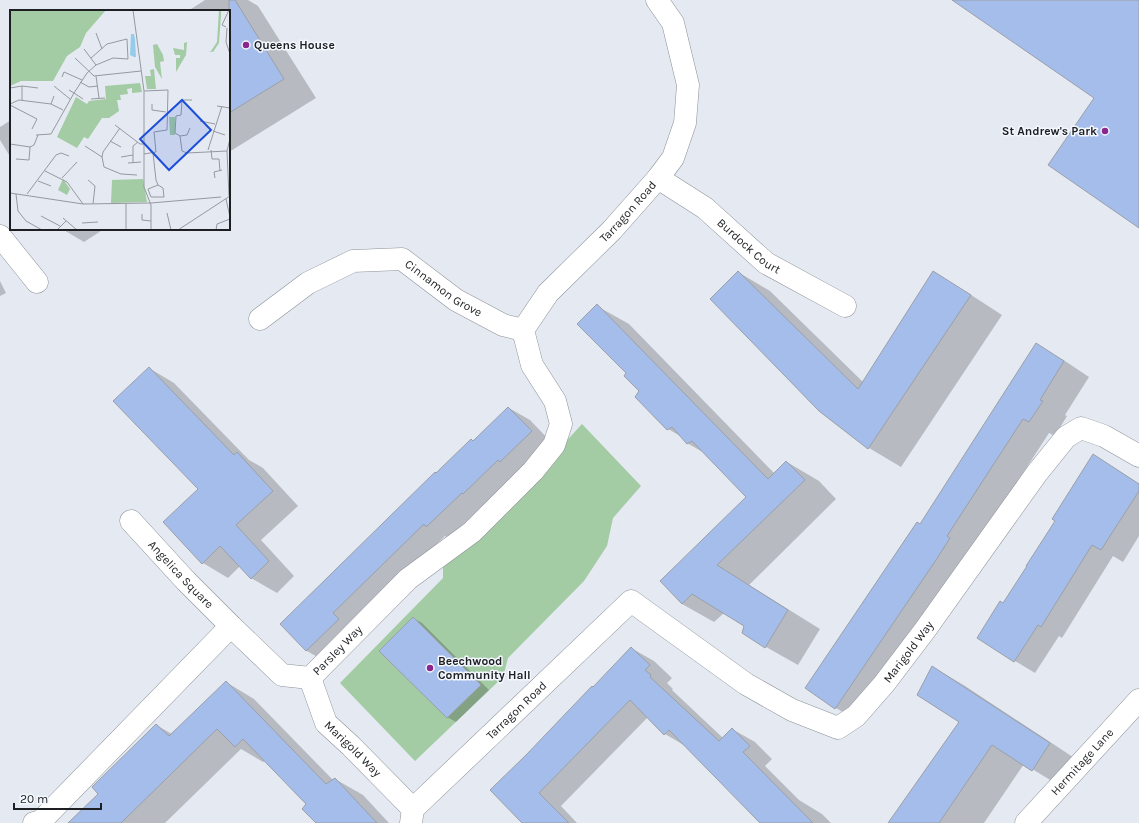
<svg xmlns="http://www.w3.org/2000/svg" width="1139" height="823" font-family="Karla,sans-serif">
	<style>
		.green { fill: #a3cba4 }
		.shadow { fill: #0003 }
		.building { fill: #a5bdeb; stroke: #9b9fa7 }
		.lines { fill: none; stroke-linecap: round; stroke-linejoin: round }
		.minor-casing { stroke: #8d9199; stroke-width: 23 }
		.major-casing { stroke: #8d9199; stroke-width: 23 }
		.minor { stroke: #fff; stroke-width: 22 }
		.major { stroke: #fff; stroke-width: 22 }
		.poi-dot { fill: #8a268e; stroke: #f3f7fe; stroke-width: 1.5 }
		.labels { text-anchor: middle; stroke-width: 3; stroke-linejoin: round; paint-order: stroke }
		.poi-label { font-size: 12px; font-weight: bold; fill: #1d1f22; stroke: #f3f7fe; text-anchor: start }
		.street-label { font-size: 12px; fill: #1d1f22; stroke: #f3f7fe }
		.inset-road { fill: none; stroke: #95999f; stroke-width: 1 }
		.view { fill: #1d4ed8; fill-opacity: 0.15; stroke: #1d4ed8; stroke-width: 2 }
		.inset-edge { fill: none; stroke: #1d1f22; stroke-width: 2 }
	</style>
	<rect width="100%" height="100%" fill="#e5eaf2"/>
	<path class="green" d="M 582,424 L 641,486 L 613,518 L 607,546 L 584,581 L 508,658 L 503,677 L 415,761 L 340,683 L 443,578 L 443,564 L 468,548 Z"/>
	<path class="shadow" d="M 205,0 L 248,0 L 258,6 L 316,98 L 229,152 L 229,11 L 188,11 Z
		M 11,120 L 11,158 L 0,140 L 0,127 Z
		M 62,229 L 104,229 L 84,242 Z
		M 738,272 L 770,291 L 863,382 L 965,291 L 1002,315 L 901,467 L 869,448 L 820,411 Z
		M 0,281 L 6,293 L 0,296 Z
		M 597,306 L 629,324 L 775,474 L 787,462 L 819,481 L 836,499 L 749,585 L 820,629 L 798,665 L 766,647 L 745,626 L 724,613 L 714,622 L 682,604 L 748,497 L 706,454 L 687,443 L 682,437 L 668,429 L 627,373 Z
		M 1062,359 L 1089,377 L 1065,415 L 1067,416 L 1055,436 L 1049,433 L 861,723 L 836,708 L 806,688 L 920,525 Z
		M 149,368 L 174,383 L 249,460 L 263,468 L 298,506 L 261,540 L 294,576 L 277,593 L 251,578 L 240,566 L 228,578 L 203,563 L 199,489 Z
		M 509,408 L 530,420 L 553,444 L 485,506 L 483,505 L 449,538 L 445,536 L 354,626 L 328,663 L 307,651 L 281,624 L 437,474 L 473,442 Z
		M 1114,468 L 1139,484 L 1139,536 L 1123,562 L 1113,556 L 1062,638 L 1059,636 L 1035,673 L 1015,661 L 1004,604 Z
		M 413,618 L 422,623 L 489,690 L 456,722 L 447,717 Z
		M 631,648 L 654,661 L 672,678 L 667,683 L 673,689 L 672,690 L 723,738 L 732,729 L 755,742 L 772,759 L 765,766 L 799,800 L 822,814 L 831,823 L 762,823 L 687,747 L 665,734 L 648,717 L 561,806 L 577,823 L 523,823 L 593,688 Z
		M 933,667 L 965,686 L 1082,763 L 1065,789 L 1024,764 L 984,823 L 889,823 L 960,722 Z
		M 226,682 L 254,699 L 333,780 L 335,779 L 363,795 L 389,823 L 317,823 L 307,804 L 265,761 L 263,762 L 241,749 L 165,823 L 70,823 L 100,794 L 156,725 L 172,734 Z"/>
	<path class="building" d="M 229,0 L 235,0 L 284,79 L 229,113 Z
		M 952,0 L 1139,0 L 1139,228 L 1048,165 L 1094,98 Z
		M 738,271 L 858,389 L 933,271 L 971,295 L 868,449 L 819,411 L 710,299 Z
		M 597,304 L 768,479 L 786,461 L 805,480 L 717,565 L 788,610 L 765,648 L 742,633 L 744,626 L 692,594 L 682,604 L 660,581 L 746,497 L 692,441 L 687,444 L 672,427 L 667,430 L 635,397 L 639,391 L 624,376 L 626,373 L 577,324 Z
		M 1036,343 L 1064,361 L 1040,400 L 1043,401 L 1029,422 L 1023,419 L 947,536 L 950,538 L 936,560 L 835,709 L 805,688 L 917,522 L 920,524 Z
		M 149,367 L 234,455 L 237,452 L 273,491 L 236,525 L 269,561 L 251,579 L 220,546 L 202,564 L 163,522 L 198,489 L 113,401 Z
		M 508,407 L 532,431 L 500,462 L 498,460 L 463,494 L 462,493 L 426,527 L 424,524 L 333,613 L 339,619 L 306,651 L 280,624 L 435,472 L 436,473 L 471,439 L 473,441 Z
		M 1093,454 L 1139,484 L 1139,491 L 1101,550 L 1092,545 L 1041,627 L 1038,625 L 1014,662 L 977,638 L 1000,601 L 1003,603 L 1027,566 L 1026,566 L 1055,521 L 1052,519 Z
		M 413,617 L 481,685 L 447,718 L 379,651 Z
		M 631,647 L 650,665 L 645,670 L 651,675 L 650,677 L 719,741 L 732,728 L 750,746 L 743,752 L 813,823 L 760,823 L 669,730 L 664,735 L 630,700 L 539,793 L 569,823 L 522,823 L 490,790 L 526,755 L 592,686 L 593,687 Z
		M 932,666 L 1050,743 L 1032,771 L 992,745 L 939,823 L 888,823 L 959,722 L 917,695 Z
		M 226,681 L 326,784 L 335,778 L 377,823 L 316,823 L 302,809 L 306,804 L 243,739 L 235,747 L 217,729 L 121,823 L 68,823 L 98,794 L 92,787 L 156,724 L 169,736 Z"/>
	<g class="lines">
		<g class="minor-casing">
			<g id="minor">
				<path id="s1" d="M 658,178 L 705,208 L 766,263 L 845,306"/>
				<path d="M 0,236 L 37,282"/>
				<path id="s2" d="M 260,319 L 308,283 L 353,261 L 402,259 L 456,300 L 503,325 L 523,330"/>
				<path id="s3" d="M 131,521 L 186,581 L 231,626"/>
				<path id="s4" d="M 310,678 L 408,579 L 472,532 L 533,471 L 554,445 L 561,424 L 555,401 L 532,365 L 523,330 L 548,293 L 612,230 L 658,178 L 673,158 L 685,123 L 688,85 L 673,23 L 657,0"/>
				<path id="s5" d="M 310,678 L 326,723 L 351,746 L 413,809"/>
				<path d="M 34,823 L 41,821 L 231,626 L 282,675 L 310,678"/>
				<path id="s6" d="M 411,823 L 413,809 L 631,601 L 746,684 L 792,710 L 838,728 L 856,716 L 884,684 L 925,630 L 1037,473 L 1066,437 L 1081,428 L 1104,436 L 1139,456"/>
			</g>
		</g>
		<g class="major-casing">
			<g id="major">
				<path id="s7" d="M 1026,823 L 1139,700"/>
			</g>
		</g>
		<use href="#minor" class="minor"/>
		<use href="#major" class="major"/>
	</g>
	<g class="poi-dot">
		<circle cx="246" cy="45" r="4"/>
		<circle cx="1105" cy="131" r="4"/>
		<circle cx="430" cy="668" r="4"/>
	</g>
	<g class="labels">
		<g class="poi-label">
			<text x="254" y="49">Queens House</text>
			<text x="1097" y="135" text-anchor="end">St Andrew's Park</text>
			<text x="438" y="665">Beechwood<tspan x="438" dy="14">Community Hall</tspan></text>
		</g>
		<g class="street-label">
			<text dy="4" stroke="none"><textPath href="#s4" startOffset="622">Tarragon Road</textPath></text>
			<text dy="4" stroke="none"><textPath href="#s1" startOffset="114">Burdock Court</textPath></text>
			<text dy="4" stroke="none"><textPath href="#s2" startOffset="210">Cinnamon Grove</textPath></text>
			<text dy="4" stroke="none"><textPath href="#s3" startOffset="73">Angelica Square</textPath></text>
			<text dy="4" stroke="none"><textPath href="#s4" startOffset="39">Parsley Way</textPath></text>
			<text dy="4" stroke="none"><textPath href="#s6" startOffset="664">Marigold Way</textPath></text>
			<text dy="4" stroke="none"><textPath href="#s6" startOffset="157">Tarragon Road</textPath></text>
			<text dy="4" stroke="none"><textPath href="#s5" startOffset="85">Marigold Way</textPath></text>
			<text dy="4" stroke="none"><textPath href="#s7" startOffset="83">Hermitage Lane</textPath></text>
		</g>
	</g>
	<g transform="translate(10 10)">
		<rect width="220" height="220" fill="#e5eaf2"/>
		<path d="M 0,0 L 96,0 L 76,23 L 70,37 L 57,46 L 43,71 L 11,71 L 0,76 ZM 209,0 L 211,0 L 211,5 L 209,33 L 203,42 L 198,41 L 201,41 L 207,32 ZM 177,32 L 176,45 L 166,62 L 166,48 L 170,48 L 170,45 L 165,45 L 163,38 L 174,40 L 174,33 ZM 147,34 L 153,45 L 154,51 L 150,52 L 152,69 L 145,57 L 143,35 ZM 144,59 L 146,79 L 137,79 L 135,66 L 141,66 L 140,60 ZM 130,73 L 132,82 L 122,83 L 122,78 L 117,79 L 118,84 L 110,85 L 111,90 L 107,90 L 109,101 L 99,108 L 92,108 L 78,129 L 74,127 L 67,138 L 47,127 L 66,87 L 77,94 L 79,91 L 96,89 L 95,76 ZM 159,107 L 165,107 L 165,125 L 160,125 ZM 53,169 L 60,179 L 57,185 L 48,180 ZM 133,169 L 137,192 L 101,193 L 102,170 Z" fill="#a3cba4"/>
		<path d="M 121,24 L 124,24 L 125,29 L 126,47 L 124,47 L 120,45 Z" fill="#96cceb"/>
		<path class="inset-road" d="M 123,0 L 134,81 L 134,177 L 141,195 L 141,220M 216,17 L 212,15 L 219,0M 217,18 L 216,32 L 220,44M 86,23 L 92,39M 74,39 L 86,55M 65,48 L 84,66 L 131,61M 86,66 L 89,88M 52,67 L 54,62 L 72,70M 70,72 L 79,77 L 88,76M 44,76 L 60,89M 0,78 L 12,76M 44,86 L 41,94 L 53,100M 73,89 L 64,83 L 77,63 L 86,55 L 103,48 L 118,49 L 117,29 L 97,34 L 81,48M 81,89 L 95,88M 12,90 L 12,76 L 28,78M 0,94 L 9,90 L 41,94M 142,94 L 142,100 L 156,102M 0,95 L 27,109 L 22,119M 207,96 L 220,98M 166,106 L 165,123 L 170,126 L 172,141 L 177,143 L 217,141M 166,106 L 171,105 L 172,90 L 182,90M 190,111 L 205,114M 105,115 L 130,134 L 134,134M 110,118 L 93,142 L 92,147 L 94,157 L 111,164 L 127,165M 203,121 L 215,125M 26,125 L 41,124 L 64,83 L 59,80M 170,126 L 177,125 L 180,118M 100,131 L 111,137M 0,134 L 20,137 L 24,135 L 28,125M 75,136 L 92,147M 198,140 L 212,96M 201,140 L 202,149 L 209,149 L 210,161M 143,143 L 146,170 L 148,175 L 153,178 L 154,187 L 141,187 L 138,179 L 148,175M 134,144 L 146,142 L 144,122 L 157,120 L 158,80 L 134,81M 111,147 L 123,145M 6,149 L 19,150 L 20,137M 118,153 L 131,152M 123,153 L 123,136 L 128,132M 35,161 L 57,172 L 73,194M 52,168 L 67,152M 205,168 L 204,162 L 212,160M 78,170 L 85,176 L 83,194M 28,171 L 41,176M 0,183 L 73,194 L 141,193 L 211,187M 6,184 L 8,201 L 16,211 L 32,220M 17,184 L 46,145 L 51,143 L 59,146M 219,186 L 217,141 L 220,129M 216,189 L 220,207M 116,194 L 116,220M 157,203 L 161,220M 132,204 L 132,210 L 141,211M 31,206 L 50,216M 53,208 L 67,220M 72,213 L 88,212M 47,220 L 56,211M 168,220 L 220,186M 206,220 L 207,214 L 220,209"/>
		<path class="view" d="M 172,90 L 201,120 L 159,160 L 130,129 Z"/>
		<rect width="220" height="220" class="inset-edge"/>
	</g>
	<path d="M14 803v6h87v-6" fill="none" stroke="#1d1f22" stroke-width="2"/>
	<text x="20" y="803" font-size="12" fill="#1d1f22" stroke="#f3f7fe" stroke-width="3" paint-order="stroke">20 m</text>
</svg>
